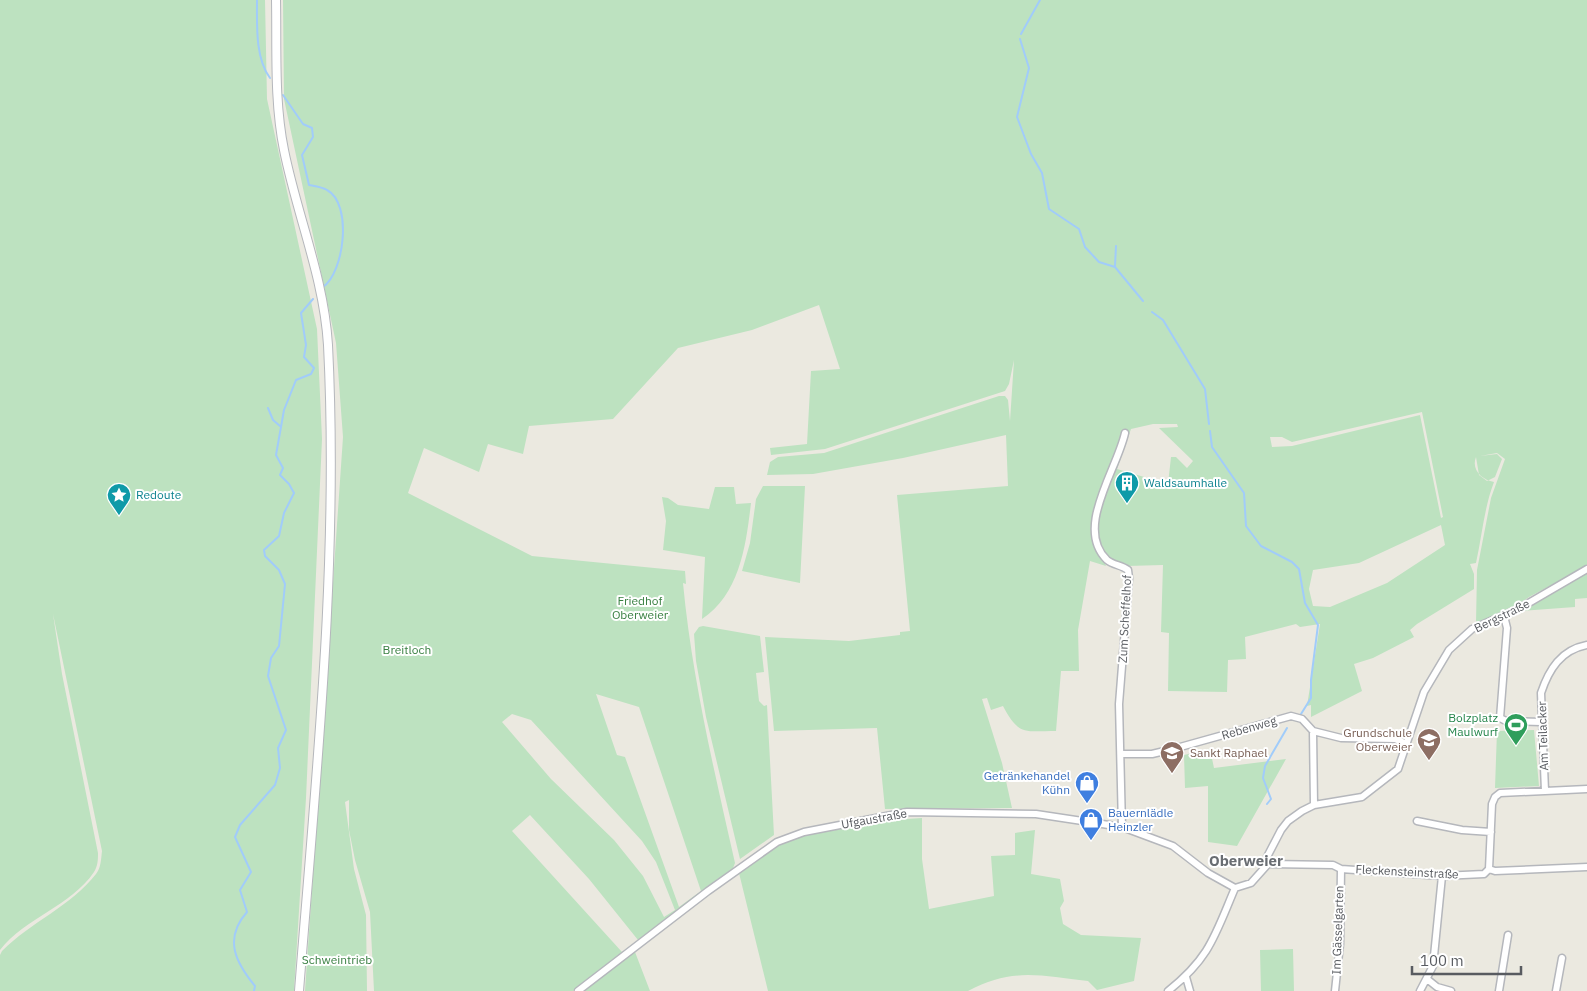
<svg xmlns="http://www.w3.org/2000/svg" width="1587" height="991" font-family="'IBM Plex Sans',sans-serif">
	<style>
		.green { fill: #bde2c0; fill-rule: evenodd }
		.lines { fill: none; stroke-linecap: round; stroke-linejoin: round }
		.stream { stroke: #a1ccfa; stroke-width: 2 }
		.minor-casing { stroke: #b5b7bc; stroke-width: 9 }
		.tertiary-casing { stroke: #b5b7bc; stroke-width: 10 }
		.minor { stroke: #fff; stroke-width: 6 }
		.tertiary { stroke: #fff; stroke-width: 8 }
		.labels { text-anchor: middle; stroke-width: 4; stroke-linejoin: round; paint-order: stroke }
		.culture-label { font-size: 12px; fill: #0d838f; stroke: #fff; text-anchor: start }
		.park-label { font-size: 12px; fill: #387f41; stroke: #fff }
		.street-label { font-size: 12px; fill: #585b60; stroke: #fff }
		.leisure-label { font-size: 12px; fill: #27864d; stroke: #fff; text-anchor: end }
		.education-label { font-size: 12px; fill: #785e54; stroke: #fff; text-anchor: end }
		.shop-label { font-size: 12px; fill: #366cbe; stroke: #fff; text-anchor: end }
		.quarter-label { font-size: 15px; font-weight: bold; fill: #696d72; stroke: #fff }
	</style>
	<rect width="100%" height="100%" fill="#ebe9e0"/>
	<path class="green" d="M 0,0 L 265,0 L 267,99 L 317,329 L 322,439 L 306,798 L 294,991 L 0,991 L 0,955 L 2,951 C 31,922 71,906 96,874 C 101,868 101,859 102,851 L 53,614 L 62,674 L 98,853 C 98,859 98,866 94,872 C 71,906 25,918 0,950 Z
		M 283,0 L 1587,0 L 1587,566 L 1529,597 L 1507,612 L 1476,623 L 1477,570 L 1491,498 L 1505,459 L 1497,453 L 1480,456 L 1497,454 L 1502,459 L 1495,477 L 1487,481 L 1479,475 L 1476,457 C 1471,470 1482,480 1494,482 C 1484,508 1482,536 1476,563 L 1470,564 L 1474,574 L 1474,589 L 1417,624 L 1410,630 L 1414,637 L 1373,658 L 1354,664 L 1362,691 L 1311,717 L 1311,705 L 1307,706 L 1320,624 L 1300,627 L 1296,624 L 1245,637 L 1246,659 L 1228,660 L 1227,692 L 1168,691 L 1169,633 L 1161,632 L 1163,565 L 1127,566 L 1109,559 L 1096,534 L 1095,527 L 1091,536 L 1106,566 L 1090,561 L 1078,630 L 1079,671 L 1061,671 L 1056,731 C 1024,731 1019,736 1003,706 L 991,710 L 987,698 L 982,699 L 1002,763 L 1012,808 L 885,809 L 877,728 L 774,731 L 765,637 L 849,641 L 900,635 L 900,632 L 910,631 L 897,495 L 1008,486 L 1006,435 L 903,458 L 813,474 L 767,475 L 770,462 L 778,457 L 824,453 L 999,396 L 1005,396 L 1008,400 L 1010,421 L 1014,360 L 1009,384 L 1005,391 L 825,449 L 771,455 L 770,448 L 807,444 L 811,371 L 840,369 L 819,305 L 752,330 L 678,348 L 613,419 L 529,426 L 523,454 L 488,444 L 479,472 L 424,448 L 408,493 L 532,556 L 685,571 L 686,584 L 683,583 C 692,678 714,770 735,863 L 733,868 L 573,991 L 374,991 L 370,912 L 355,860 L 349,830 L 349,800 L 345,802 L 354,869 L 366,915 L 367,991 L 305,991 L 343,437 L 336,343 L 284,99 ZM 1422,412 L 1443,517 L 1441,518 L 1420,415 L 1292,446 L 1272,447 L 1270,437 L 1282,437 L 1292,442 ZM 1153,424 L 1177,424 L 1178,427 L 1159,428 L 1193,461 L 1187,468 L 1176,457 L 1171,457 L 1168,484 L 1117,469 L 1131,429 ZM 1441,525 L 1445,545 L 1387,583 L 1330,607 L 1313,606 L 1309,589 L 1313,570 L 1359,563 ZM 596,694 L 639,707 L 701,891 L 679,907 L 625,757 L 617,755 ZM 512,714 L 531,720 L 642,841 L 656,862 L 675,910 L 664,917 L 643,876 L 614,840 L 551,779 L 502,722 ZM 530,815 L 589,879 L 638,940 L 622,952 L 512,831 Z
		M 763,486 L 805,486 L 800,583 L 742,571 L 750,543 L 756,499 Z
		M 715,487 L 734,487 L 736,504 L 751,503 C 746,545 740,594 702,619 L 705,557 L 663,550 L 666,521 L 662,497 L 668,498 L 678,505 L 709,509 Z
		M 1587,571 L 1587,598 L 1575,599 L 1575,607 L 1520,611 Z
		M 703,626 L 760,636 L 764,672 L 756,673 L 759,701 L 764,706 L 767,705 L 774,835 L 740,859 L 706,717 L 696,661 L 694,634 L 699,627 Z
		M 1534,730 L 1539,786 L 1495,788 L 1497,731 Z
		M 1210,749 L 1214,768 L 1286,759 L 1237,846 L 1208,842 L 1208,786 L 1185,788 L 1184,755 Z
		M 922,818 L 922,859 L 929,909 L 994,896 L 991,856 L 1015,855 L 1015,833 L 1035,830 L 1031,874 L 1060,879 L 1064,901 L 1060,908 L 1063,924 L 1081,935 L 1141,938 L 1134,981 L 1097,990 L 1088,981 C 1040,976 1013,967 968,991 L 768,991 L 739,873 L 775,846 L 791,838 L 892,820 Z
		M 1293,949 L 1294,991 L 1261,991 L 1260,950 Z
		M 635,952 L 650,991 L 582,991 Z"/>
	<g class="lines">
		<path class="stream" d="M 257,0 C 257,24 255,58 270,78
			M 1021,34 L 1040,0
			M 1020,39 L 1029,68 L 1017,117 L 1031,154 L 1042,173 L 1049,209 L 1079,229 L 1085,247 L 1099,262 L 1115,267 L 1143,301
			M 283,95 L 303,124 L 312,128 L 313,137 L 302,155 L 309,185 C 314,186 322,187 327,190 C 353,204 344,273 323,287
			M 1115,266 L 1116,246
			M 1152,312 L 1163,320 L 1205,389 L 1209,424
			M 268,408 L 273,420 L 280,426
			M 1210,431 L 1212,447 L 1244,493 L 1246,526 L 1261,546 L 1292,562 L 1299,569 L 1305,603 L 1318,625 L 1311,680 L 1311,698 L 1301,714
			M 1267,804 L 1271,799 L 1263,778 L 1265,766 L 1287,728
			M 254,991 L 255,986 C 236,963 223,939 247,912 L 240,890 L 251,872 L 235,837 L 240,825 L 275,785 L 280,768 L 278,748 L 286,730 L 268,676 L 271,658 L 279,646 L 285,584 L 279,570 L 265,556 L 264,550 L 279,536 L 284,513 L 294,493 L 289,484 L 280,475 L 283,468 L 276,455 L 284,410 L 296,380 L 311,374 L 314,368 L 304,357 L 306,345 L 301,313 L 313,299"/>
		<g class="minor-casing">
			<path id="minor" d="M 1504,616 L 1507,628 L 1500,718 L 1506,721 L 1541,722
				M 1313,731 L 1314,805
				M 1121,754 L 1152,754 L 1173,749 L 1291,716 L 1302,719 L 1313,731 L 1341,738 L 1395,739 L 1407,744
				M 1545,791 L 1541,693 C 1549,669 1561,650 1587,645
				M 1417,821 L 1462,830 L 1491,832
				M 1122,827 L 1119,704 L 1129,578 L 1128,570 C 1121,565 1113,565 1107,560 C 1074,528 1117,470 1125,433
				M 1268,864 L 1267,857 L 1281,830 L 1288,821 L 1302,811 L 1314,805 L 1362,797 L 1398,769 L 1424,692 L 1449,650 L 1472,629 L 1520,608 L 1587,569
				M 1489,869 L 1492,804 L 1495,797 L 1500,793 L 1587,789
				M 1235,888 L 1251,883 L 1268,864 L 1333,865 L 1341,869 L 1442,876 L 1484,874 L 1489,869 L 1495,871 L 1587,867
				M 1186,977 L 1190,991
				M 1427,979 L 1437,987 L 1451,991
				M 578,991 L 708,891 L 777,842 L 804,832 L 907,812 L 1036,814 L 1122,827 L 1173,846 L 1208,873 L 1235,888
				M 1168,991 C 1210,958 1215,935 1235,888
				M 1335,991 L 1340,944 L 1341,869
				M 1420,991 L 1433,966 L 1442,876
				M 1499,991 L 1508,935
				M 1556,991 L 1562,958"/>
		</g>
		<g class="tertiary-casing">
			<path id="tertiary" d="M 276,0 C 277,50 274,101 284,150 C 297,215 324,278 328,345 C 339,561 316,776 299,991"/>
		</g>
		<use href="#minor" class="minor"/>
		<use href="#tertiary" class="tertiary"/>
	</g>
	<defs>
		<g id="building-pin" transform="scale(1.25)"><path d="M0 17L-7.5 6A9.5 9.5 0 1 1 7.5 6Z" fill="#0f9aa8" stroke="#fff"/><path d="M-4-6H4V6H1V3H-1V6H-4ZM-2.5-4.3h1.7v1.8h-1.7ZM.8-4.3h1.7v1.8H.8ZM-2.5-1h1.7V.8h-1.7ZM.8-1h1.7V.8H.8Z" fill="#fff"/></g>
		<g id="sight-pin" transform="scale(1.25)"><path d="M0 17L-7.5 6A9.5 9.5 0 1 1 7.5 6Z" fill="#0f9aa8" stroke="#fff"/><path d="M0-6L1.8-2.2L6-1.7L2.9 1.2L3.7 5.4L0 3.3L-3.7 5.4L-2.9 1.2L-6-1.7L-1.8-2.2Z" fill="#fff"/></g>
		<g id="stadium-pin" transform="scale(1.25)"><path d="M0 17L-7.5 6A9.5 9.5 0 1 1 7.5 6Z" fill="#2e9e5b" stroke="#fff"/><path d="M0-5a6.5 5 0 1 0 0 10a6.5 5 0 1 0 0-10ZM-3.5-1.8h7v3.6h-7Z" fill="#fff"/></g>
		<g id="school-pin" transform="scale(1.25)"><path d="M0 17L-7.5 6A9.5 9.5 0 1 1 7.5 6Z" fill="#8d6e63" stroke="#fff"/><path d="M0-5L7-2L0 1L-7-2ZM-4 1L0 2.5L4 1V4Q0 6-4 4Z" fill="#fff"/></g>
		<g id="shop-pin" transform="scale(1.25)"><path d="M0 17L-7.5 6A9.5 9.5 0 1 1 7.5 6Z" fill="#3f7fe0" stroke="#fff"/><path d="M-5-2.5h2.3a2.7 3.5 0 0 1 5.4 0H5L5.5 6h-11ZM-1.5-2.5h3a1.5 2.3 0 0 0-3 0Z" fill="#fff"/></g>
	</defs>
	<g fill-rule="evenodd">
		<use href="#building-pin" x="1127" y="483"/>
		<use href="#sight-pin" x="119" y="495"/>
		<use href="#stadium-pin" x="1516" y="725"/>
		<use href="#school-pin" x="1429" y="740"/>
		<use href="#school-pin" x="1172" y="753"/>
		<use href="#shop-pin" x="1087" y="783"/>
		<use href="#shop-pin" x="1091" y="820"/>
	</g>
	<g class="labels">
		<g class="culture-label">
			<text x="1144" y="487">Waldsaumhalle</text>
			<text x="136" y="499">Redoute</text>
		</g>
		<g class="park-label">
			<text x="640" y="605">Friedhof<tspan x="640" dy="14">Oberweier</tspan></text>
			<text x="407" y="654">Breitloch</text>
			<text x="337" y="964">Schweintrieb</text>
		</g>
		<g class="street-label">
			<text transform="translate(1502 616) rotate(-26)" y="4">Bergstraße</text>
			<text transform="translate(1125 619) rotate(-87)" y="4">Zum Scheffelhof</text>
			<text transform="translate(1249 728) rotate(-16)" y="4">Rebenweg</text>
			<text transform="translate(1543 736) rotate(-92)" y="4">Am Teilacker</text>
			<text transform="translate(874 819) rotate(-10)" y="4">Ufgaustraße</text>
			<text transform="translate(1407 872) rotate(3)" y="4">Fleckensteinstraße</text>
			<text transform="translate(1338 930) rotate(-88)" y="4">Im Gässelgarten</text>
		</g>
		<g class="leisure-label">
			<text x="1498" y="722">Bolzplatz<tspan x="1498" dy="14">Maulwurf</tspan></text>
		</g>
		<g class="education-label">
			<text x="1412" y="737">Grundschule<tspan x="1412" dy="14">Oberweier</tspan></text>
			<text x="1190" y="757" text-anchor="start">Sankt Raphael</text>
		</g>
		<g class="shop-label">
			<text x="1070" y="780">Getränkehandel<tspan x="1070" dy="14">Kühn</tspan></text>
			<text x="1108" y="817" text-anchor="start">Bauernlädle<tspan x="1108" dy="14">Heinzler</tspan></text>
		</g>
		<g class="quarter-label">
			<text x="1246" y="866">Oberweier</text>
		</g>
	</g>
	<path d="M1412 966v8h109v-8" fill="none" stroke="#585b60" stroke-width="2.5"/>
	<text x="1420" y="966" font-size="15" fill="#585b60" stroke="#ffffff" stroke-width="4" paint-order="stroke">100 m</text>
</svg>
